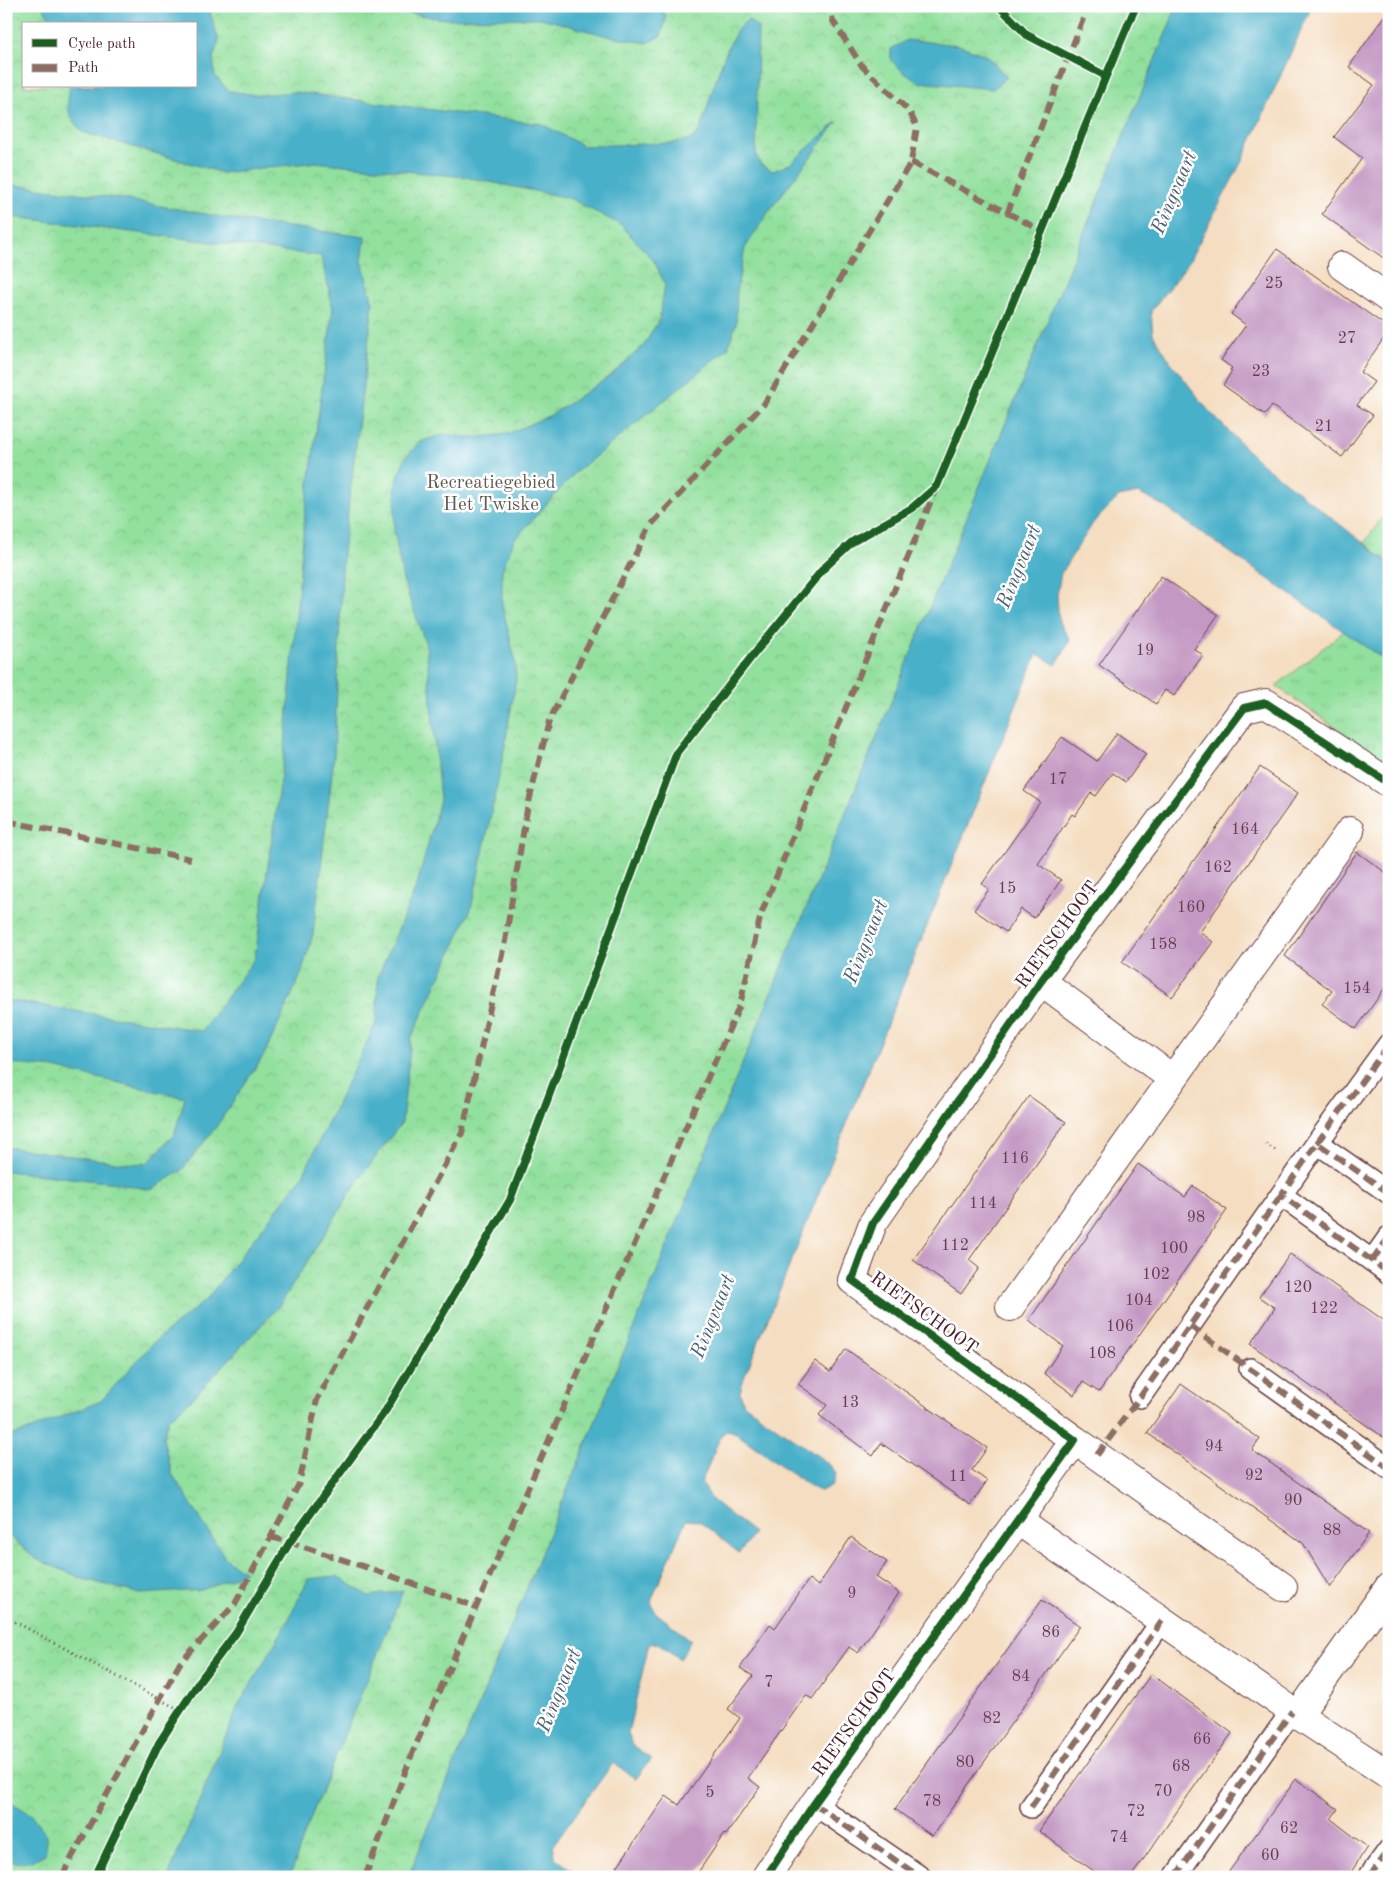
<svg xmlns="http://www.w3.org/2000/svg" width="1395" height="1883" font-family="'Old Standard TT',serif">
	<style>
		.grass { fill: url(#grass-tufts); stroke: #6e8064 }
		.park { fill: url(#park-crowns); stroke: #6e8064; fill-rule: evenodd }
		.water { fill: #4ab0c9; stroke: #4a687a }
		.building { fill: #c398c3 }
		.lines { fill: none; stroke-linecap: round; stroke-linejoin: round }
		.pedestrian-casing { stroke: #643c41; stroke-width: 24 }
		.minor-casing { stroke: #643c41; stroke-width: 30 }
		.path { stroke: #643c41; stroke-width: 3; stroke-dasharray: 1 4; stroke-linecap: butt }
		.pedestrian { stroke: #fff; stroke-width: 21 }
		.minor { stroke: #fff; stroke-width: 28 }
		.quiet { stroke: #8d6e63; stroke-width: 6; stroke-dasharray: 12 6; stroke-linecap: butt }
		.cycleway-casing { stroke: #fff; stroke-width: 11 }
		.cycleway { stroke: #1b5e20; stroke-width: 8 }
		.labels { text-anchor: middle; stroke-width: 5; stroke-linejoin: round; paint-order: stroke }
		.number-label { font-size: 16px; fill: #683d51 }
		.park-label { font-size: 19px; fill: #60594d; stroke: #fff }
		.street-label { font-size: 19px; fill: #4a1f2b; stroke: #fff }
		.water-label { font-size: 20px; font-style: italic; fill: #4a6072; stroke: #fff }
	</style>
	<defs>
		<pattern id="grass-tufts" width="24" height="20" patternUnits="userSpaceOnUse" patternTransform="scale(1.25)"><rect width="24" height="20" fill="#92e09d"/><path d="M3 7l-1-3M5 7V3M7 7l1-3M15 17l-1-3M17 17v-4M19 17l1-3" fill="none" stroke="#7fc087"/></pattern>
		<pattern id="park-crowns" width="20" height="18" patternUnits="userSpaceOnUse" patternTransform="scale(1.25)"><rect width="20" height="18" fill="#92e09d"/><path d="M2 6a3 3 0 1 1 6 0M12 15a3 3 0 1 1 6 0" fill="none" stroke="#7fc087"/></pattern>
	</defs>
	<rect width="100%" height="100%" fill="#fff"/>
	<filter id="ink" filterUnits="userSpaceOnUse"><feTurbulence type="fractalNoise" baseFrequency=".02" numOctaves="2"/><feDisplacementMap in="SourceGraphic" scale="10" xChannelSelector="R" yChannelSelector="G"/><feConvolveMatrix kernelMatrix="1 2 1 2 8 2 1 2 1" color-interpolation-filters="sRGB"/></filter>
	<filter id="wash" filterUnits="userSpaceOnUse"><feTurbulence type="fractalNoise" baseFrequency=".0096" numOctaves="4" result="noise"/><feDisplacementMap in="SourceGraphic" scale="20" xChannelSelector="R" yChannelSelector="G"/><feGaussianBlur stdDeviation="1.12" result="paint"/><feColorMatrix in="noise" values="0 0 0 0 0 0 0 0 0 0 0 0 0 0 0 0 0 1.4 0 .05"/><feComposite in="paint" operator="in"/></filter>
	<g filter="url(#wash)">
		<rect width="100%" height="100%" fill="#f4ddc0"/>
		<path class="grass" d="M 1389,508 L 1389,563 L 1364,543 Z
			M 1344,631 L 1389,663 L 1389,765 L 1276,686 Z"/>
		<path class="park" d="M 6,6 L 1209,6 L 440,1877 L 6,1877 ZM 24,24 L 196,24 L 196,86 L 24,86 Z"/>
		<path class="water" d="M 42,6 L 208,6 L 219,41 L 213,58 L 215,76 L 229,91 L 257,95 L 295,92 L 542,124 L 583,146 L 672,143 L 690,140 L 700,131 C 708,108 728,26 749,20 L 758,28 L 756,155 L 761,165 L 773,171 L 790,164 L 838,121 L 767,214 L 745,248 L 737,288 L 736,324 L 728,348 L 575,473 L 514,540 L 502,570 L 502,605 L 515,659 L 516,679 L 502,762 L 471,909 L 411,1039 L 402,1122 L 357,1182 L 280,1305 L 192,1399 L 168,1419 L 163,1438 L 172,1474 L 226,1559 L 245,1572 L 202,1590 L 140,1594 L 84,1579 L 36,1559 L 6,1533 L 6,1435 L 16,1435 L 101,1401 L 155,1341 L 206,1300 L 302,1177 L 376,1023 L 378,977 L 417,885 L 440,800 L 426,645 L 403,580 L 394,530 L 396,483 L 405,458 L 420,442 L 444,434 L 472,438 L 507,434 L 551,415 L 610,376 L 644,345 L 659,320 L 665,284 L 654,261 L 621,225 L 569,198 L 465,177 L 315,162 L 223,173 L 82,132 C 67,115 66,108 70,86 L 196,86 L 196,24 L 54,24 Z
			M 369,6 L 663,6 L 666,19 L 661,36 L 647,43 L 607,36 L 541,18 L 443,19 Z
			M 1177,6 L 1312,6 L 1242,161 L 1188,263 L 1151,311 L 1153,334 L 1170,361 L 1208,410 L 1255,458 L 1389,563 L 1389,663 L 1162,505 L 1138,493 L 1119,497 L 1093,523 L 1061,573 L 1057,595 L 1059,622 L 1070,640 L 1056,665 L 1037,654 L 744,1378 L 740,1392 L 744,1404 L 829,1464 L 836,1474 L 832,1485 L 821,1491 L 811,1487 L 734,1432 L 728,1430 L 721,1435 L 701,1483 L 711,1499 L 754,1533 L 739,1553 L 699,1521 L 686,1520 L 651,1601 L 655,1612 L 691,1640 L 680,1659 L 658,1643 L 649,1644 L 628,1733 L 632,1745 L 651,1759 L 636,1779 L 613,1763 L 553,1846 L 554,1857 L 572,1870 L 567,1877 L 408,1877 Z
			M 907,40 L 959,45 L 987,56 L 1007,77 L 993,89 L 918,82 L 903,72 L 891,60 L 891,49 Z
			M 6,184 L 117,198 L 238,220 L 365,237 L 362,261 L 373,303 L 343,552 L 334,756 L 313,935 L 300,977 L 264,1055 L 216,1127 L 181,1171 L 151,1190 L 116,1183 L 6,1171 L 6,1147 L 123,1163 L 146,1164 L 174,1135 L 185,1098 L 54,1068 L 6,1063 L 6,1000 L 202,1031 L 255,958 L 285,745 L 305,513 L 333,308 L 321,256 L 6,216 Z
			M 337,1576 L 369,1596 L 403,1591 L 307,1827 L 290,1877 L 168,1877 L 238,1706 L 288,1621 L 308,1579 Z
			M 6,1799 L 32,1815 L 46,1835 L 45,1854 C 30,1863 24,1865 6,1860 Z"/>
		<g id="blocks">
			<path class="building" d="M 1389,9 L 1389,262 L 1322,214 L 1362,158 L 1334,137 L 1374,85 L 1349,67 Z
				M 1277,249 L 1389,328 L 1389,331 L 1360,372 L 1374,382 L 1357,405 L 1373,415 L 1342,457 L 1272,406 L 1265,415 L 1223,385 L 1232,371 L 1230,370 L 1232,368 L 1221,360 L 1246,325 L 1231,314 Z
				M 1161,576 L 1218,615 L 1194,649 L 1203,655 L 1174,696 L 1165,690 L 1156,704 L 1099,665 Z
				M 1117,733 L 1146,754 L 1126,782 L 1113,773 L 1096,796 L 1091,793 L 1075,816 L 1072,814 L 1038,864 L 1061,880 L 1034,918 L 1021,909 L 1006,932 L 974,910 L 989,889 L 982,884 L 1040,802 L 1024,791 L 1062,737 L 1097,761 Z
				M 1260,767 L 1298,793 L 1200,932 L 1213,942 L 1172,997 L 1122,962 Z
				M 1357,852 L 1389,875 L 1389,982 L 1356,1029 L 1322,1004 L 1332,991 L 1285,956 Z
				M 1029,1096 L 1066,1122 L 969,1260 L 979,1268 L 961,1294 L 913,1260 Z
				M 1138,1164 L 1185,1197 L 1193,1186 L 1227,1210 L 1099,1392 L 1083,1382 L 1074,1395 L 1044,1373 L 1063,1346 L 1029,1320 Z
				M 1290,1254 L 1389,1324 L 1389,1441 L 1250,1344 L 1275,1308 L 1259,1297 Z
				M 846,1349 L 937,1414 L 987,1448 L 972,1470 L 987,1481 L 970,1505 L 881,1443 L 873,1456 L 819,1415 L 827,1405 L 798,1384 L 815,1361 L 830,1372 Z
				M 1181,1384 L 1260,1439 L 1252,1450 L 1369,1533 L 1330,1588 L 1303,1543 L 1147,1433 Z
				M 851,1537 L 887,1562 L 876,1577 L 899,1593 L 858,1653 L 849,1647 L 812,1699 L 806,1695 L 748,1778 L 760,1787 L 726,1835 L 724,1834 L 695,1877 L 610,1877 L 666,1796 L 679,1805 L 740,1718 L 728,1709 L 753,1676 L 740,1668 L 770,1624 L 775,1628 L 809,1579 L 818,1586 Z
				M 1042,1600 L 1080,1626 L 932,1836 L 895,1809 Z
				M 1151,1674 L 1232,1733 L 1131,1877 L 1102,1877 L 1039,1831 Z
				M 1296,1779 L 1338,1809 L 1331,1819 L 1367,1847 L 1348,1877 L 1225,1877 Z"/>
		</g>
	</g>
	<g filter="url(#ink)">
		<use href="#blocks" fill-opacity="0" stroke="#643c41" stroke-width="1"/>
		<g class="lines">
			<g class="pedestrian-casing">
				<path id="pedestrian" d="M 1317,1143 L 1389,1044
					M 1389,1193 L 1317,1143 L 1281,1195 L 1389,1273
					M 1372,1261 L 1389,1237
					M 1250,1369 L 1389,1468
					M 1140,1397 L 1281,1195
					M 814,1804 L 920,1877
					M 1031,1807 L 1162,1621
					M 1175,1877 L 1292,1711
					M 1369,1877 L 1389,1850"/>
			</g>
			<g class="minor-casing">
				<path id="minor" d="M 1342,266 L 1389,299
					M 1041,981 L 1173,1079
					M 1010,1307 L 1350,831
					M 1075,1440 L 1283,1587
					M 1017,1520 L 1298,1715
					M 1389,1587 L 1298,1715 L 1389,1775
					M 766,1877 L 814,1804 L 1075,1440 L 852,1280 L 873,1223 L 1041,981 L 1244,708 L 1266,703 L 1389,783"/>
			</g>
			<path class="path" d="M 1266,1144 L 1278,1152
				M 6,1617 L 180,1710"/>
			<use href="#pedestrian" class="pedestrian"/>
			<use href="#minor" class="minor"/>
			<path class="quiet" d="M 911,162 L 1042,231
				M 1007,214 L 1088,6
				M 6,821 L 191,859
				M 1317,1143 L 1389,1044
				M 1389,1193 L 1317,1143 L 1281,1195 L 1389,1273
				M 1372,1261 L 1389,1237
				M 1190,1326 L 1389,1468
				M 1097,1455 L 1140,1397 L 1281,1195
				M 270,1537 C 289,1541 306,1548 325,1554 C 376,1570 426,1588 476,1607
				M 814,1804 L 920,1877
				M 1031,1807 L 1162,1621
				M 63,1877 L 67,1866 L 180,1663 L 235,1604 L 299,1484 L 317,1400 L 462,1133 L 505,941 L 527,810 L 549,721 L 650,526 L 764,404 L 911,162 L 917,127 L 909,111 L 862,66 L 833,21 L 830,6
				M 365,1877 L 412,1754 L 662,1181 L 740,1005 L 761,914 L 935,491
				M 1175,1877 L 1292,1711
				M 1369,1877 L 1389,1850"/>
			<g class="cycleway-casing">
				<path id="cycleway" d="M 999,6 L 1027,35 L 1106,76
					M 95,1877 L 159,1743 L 199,1682 L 236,1633 L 290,1542 L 386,1410 L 510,1200 L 677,752 L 753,655 L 823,569 L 852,542 L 912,508 L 937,486 L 1106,76 L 1136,6
					M 766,1877 L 814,1804 L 1075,1440 L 852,1280 L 873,1223 L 1041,981 L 1244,708 L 1266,703 L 1389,783"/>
			</g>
			<use href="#cycleway" class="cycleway"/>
		</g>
	</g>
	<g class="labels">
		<g class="number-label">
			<text x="1274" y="288">25</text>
			<text x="1347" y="343">27</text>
			<text x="1261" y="376">23</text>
			<text x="1324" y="431">21</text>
			<text x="1145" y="655">19</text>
			<text x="1058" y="784">17</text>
			<text x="1245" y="834">164</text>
			<text x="1218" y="872">162</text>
			<text x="1007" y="893">15</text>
			<text x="1191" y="912">160</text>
			<text x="1163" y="949">158</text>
			<text x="1357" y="993">154</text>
			<text x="1015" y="1163">116</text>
			<text x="983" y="1208">114</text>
			<text x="1196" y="1222">98</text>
			<text x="955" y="1250">112</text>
			<text x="1174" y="1253">100</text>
			<text x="1156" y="1279">102</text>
			<text x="1298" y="1292">120</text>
			<text x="1139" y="1305">104</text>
			<text x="1324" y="1313">122</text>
			<text x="1120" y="1331">106</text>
			<text x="1102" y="1358">108</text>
			<text x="850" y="1407">13</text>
			<text x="1214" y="1451">94</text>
			<text x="1254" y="1480">92</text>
			<text x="958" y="1481">11</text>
			<text x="1293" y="1505">90</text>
			<text x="1332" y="1535">88</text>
			<text x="852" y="1598">9</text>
			<text x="1051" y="1637">86</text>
			<text x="1021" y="1681">84</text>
			<text x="769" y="1687">7</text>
			<text x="992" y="1723">82</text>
			<text x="1202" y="1744">66</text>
			<text x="965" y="1767">80</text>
			<text x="1181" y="1771">68</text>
			<text x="1163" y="1796">70</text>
			<text x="710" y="1797">5</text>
			<text x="932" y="1806">78</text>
			<text x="1136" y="1816">72</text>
			<text x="1289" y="1833">62</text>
			<text x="1119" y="1842">74</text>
			<text x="1270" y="1860">60</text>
		</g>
		<g class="park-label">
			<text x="491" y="488">Recreatiegebied<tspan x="491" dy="22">Het Twiske</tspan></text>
		</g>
		<g class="street-label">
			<text transform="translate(1056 934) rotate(-54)" y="7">RIETSCHOOT</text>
			<text transform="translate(925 1312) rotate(36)" y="7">RIETSCHOOT</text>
			<text transform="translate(853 1722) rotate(-54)" y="7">RIETSCHOOT</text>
		</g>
		<g class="water-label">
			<text transform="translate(1173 192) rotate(-67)" y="7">Ringvaart</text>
			<text transform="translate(1018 566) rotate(-68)" y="7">Ringvaart</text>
			<text transform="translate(865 941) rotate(-68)" y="7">Ringvaart</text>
			<text transform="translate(712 1316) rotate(-68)" y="7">Ringvaart</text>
			<text transform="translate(558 1690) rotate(-68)" y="7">Ringvaart</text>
		</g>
	</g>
	<rect width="1395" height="1883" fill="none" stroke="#fff" stroke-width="25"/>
	<rect x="22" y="22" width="175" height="65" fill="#ffffff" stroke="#b7a5aa"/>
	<rect x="32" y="39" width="25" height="8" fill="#1b5e20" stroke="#b7a5aa"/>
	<text x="68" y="48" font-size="15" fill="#4a1f2b">Cycle path</text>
	<rect x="32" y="64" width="25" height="8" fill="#8d6e63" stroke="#b7a5aa"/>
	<text x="68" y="72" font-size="15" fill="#4a1f2b">Path</text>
</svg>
